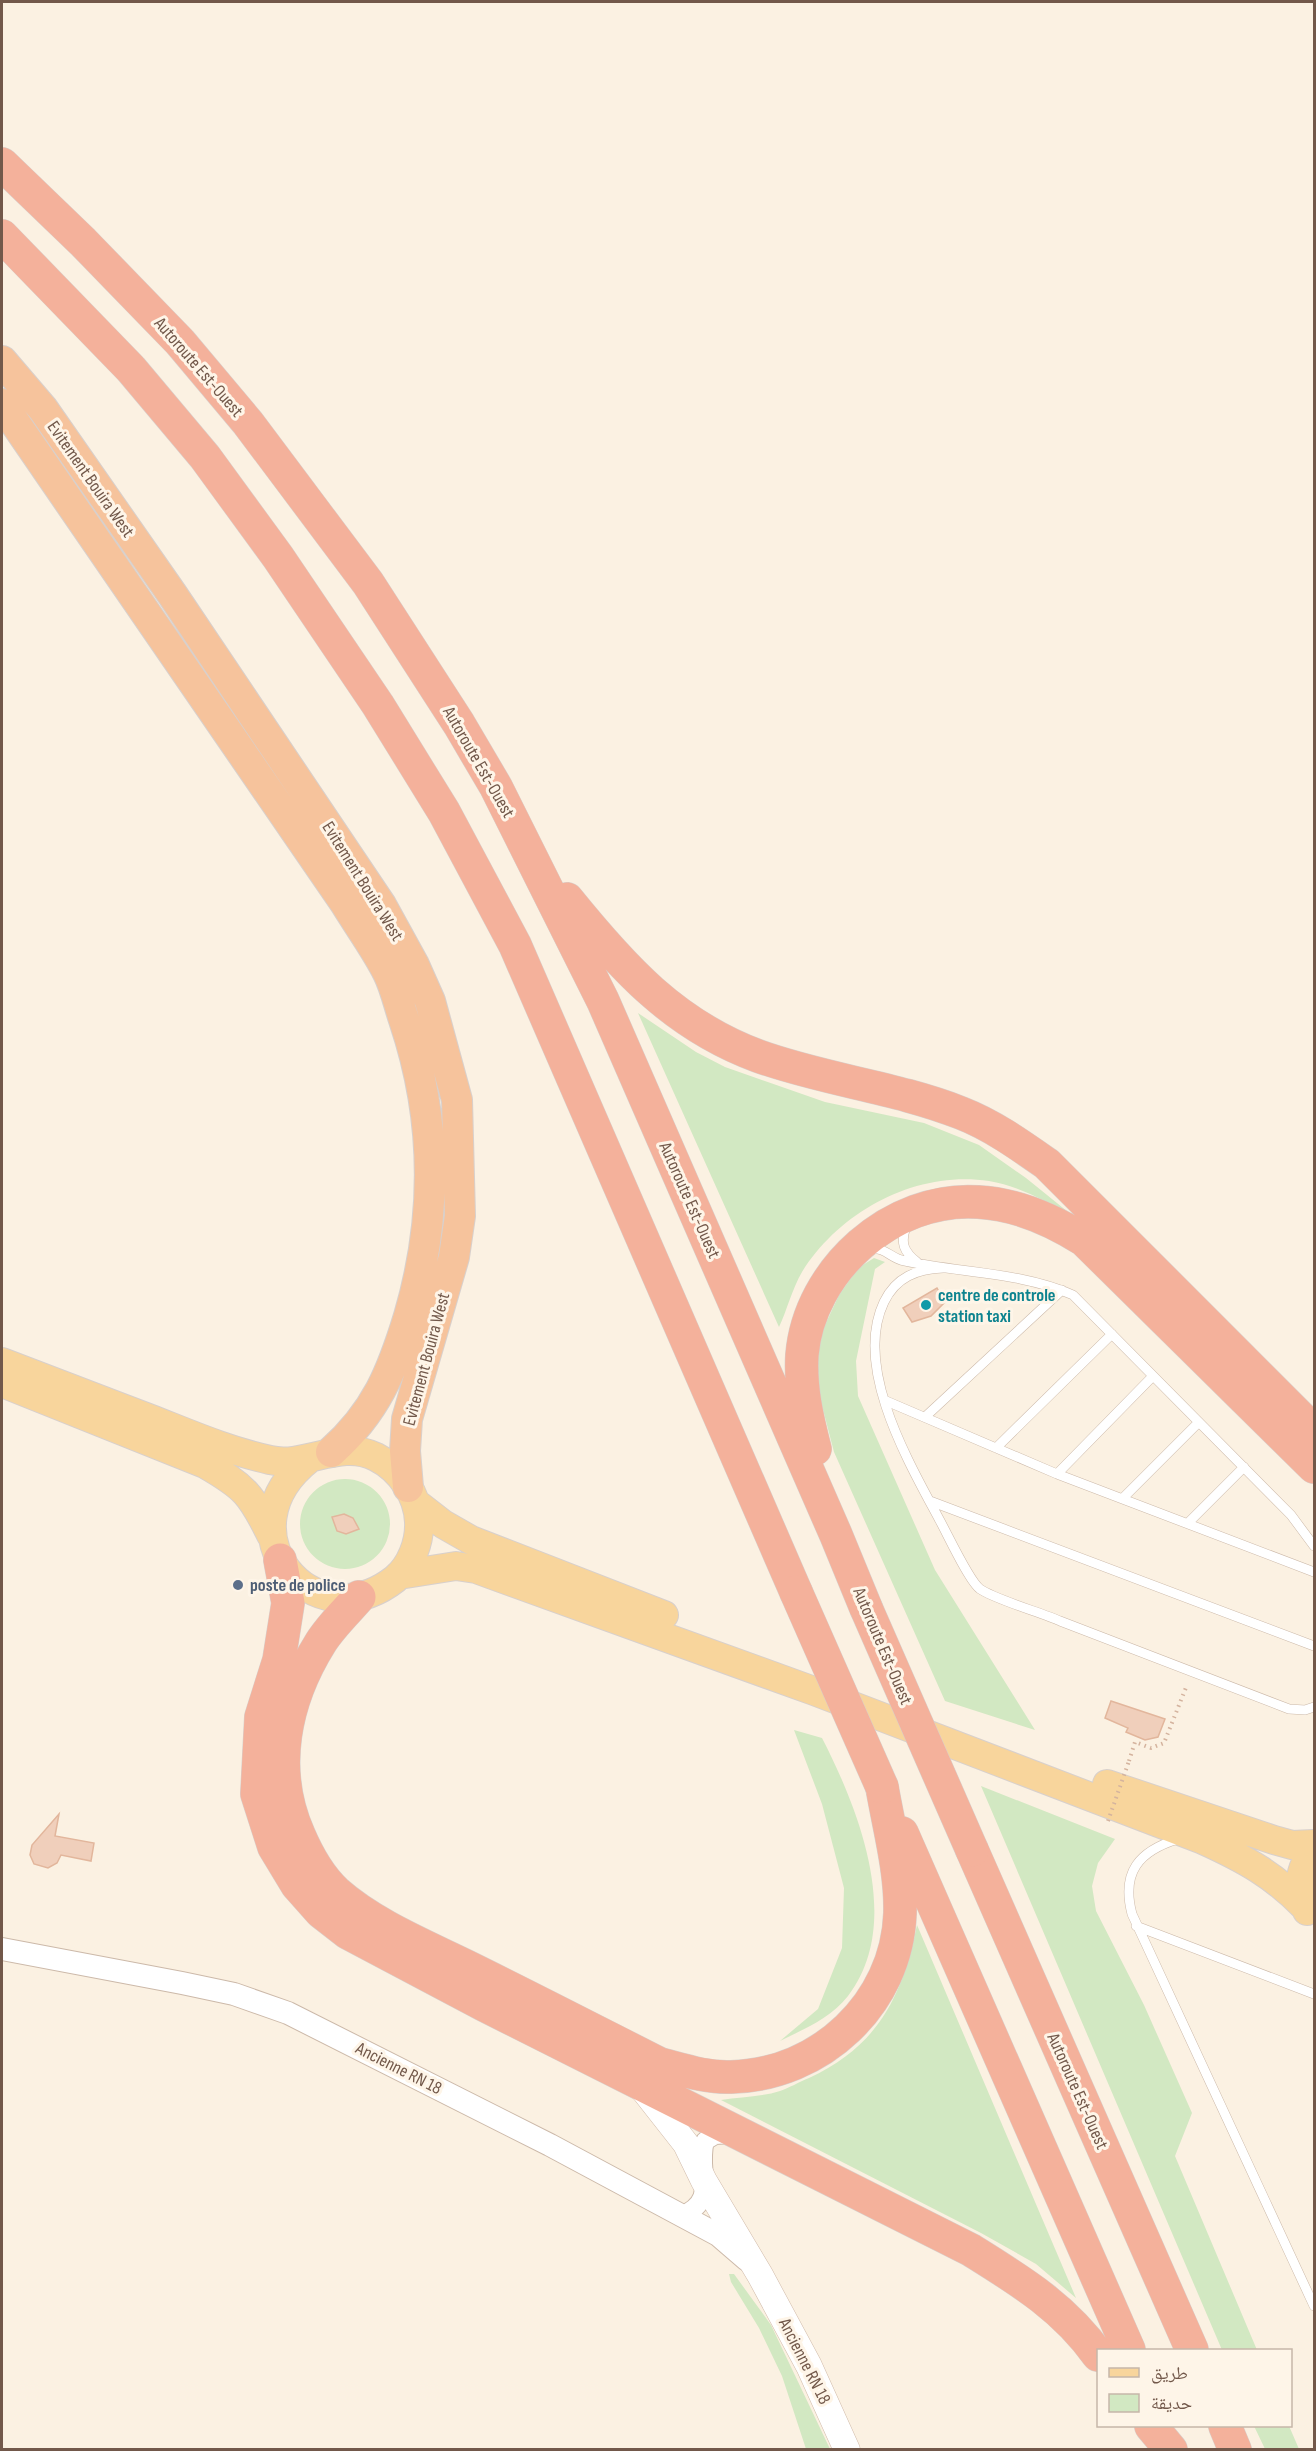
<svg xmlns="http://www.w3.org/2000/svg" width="1316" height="2451" font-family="'Sofia Sans Condensed','Noto Naskh Arabic',sans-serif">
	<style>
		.green { fill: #d2e8c2 }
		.building { fill: #f0cfbb; stroke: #e2b69c; stroke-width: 1.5 }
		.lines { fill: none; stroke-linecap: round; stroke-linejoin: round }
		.service-casing { stroke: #ccb9a9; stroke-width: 10 }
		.minor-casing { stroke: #ccb9a9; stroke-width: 20 }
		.tertiary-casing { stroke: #ccb9a9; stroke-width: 24 }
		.secondary-casing { stroke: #d1bbaa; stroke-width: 27 }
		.primary-casing { stroke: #d8d0cc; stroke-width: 30 }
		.trunk-casing { stroke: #d8d0cc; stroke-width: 32 }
		.motorway-casing { stroke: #d8d0cc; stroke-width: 34 }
		.path { stroke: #d4b39e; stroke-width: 4; stroke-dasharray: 1.5 4.5; stroke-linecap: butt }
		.service { stroke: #fff; stroke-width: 9 }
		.minor { stroke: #fff; stroke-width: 18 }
		.tertiary { stroke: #fff; stroke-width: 22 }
		.secondary { stroke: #fff; stroke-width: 26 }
		.primary { stroke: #f8d59c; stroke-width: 28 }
		.trunk { stroke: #f6c39c; stroke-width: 30 }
		.motorway { stroke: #f4b19b; stroke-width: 33 }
		.motorway-bridge-casing { stroke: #d8d0cc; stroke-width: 34; stroke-linecap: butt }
		.path-bridge { stroke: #d4b39e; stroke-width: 4; stroke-dasharray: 1.5 4.5; stroke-linecap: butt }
		.motorway-bridge { stroke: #f4b19b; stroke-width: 33 }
		.culture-dot { fill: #0f9aa8; stroke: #fef5e8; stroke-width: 2 }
		.service-dot { fill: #5c6f8a; stroke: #fef5e8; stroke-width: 2 }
		.labels { text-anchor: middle; stroke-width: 6; stroke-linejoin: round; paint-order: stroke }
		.street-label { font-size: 18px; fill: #72584a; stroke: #fef5e8 }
		.culture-label { font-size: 18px; font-weight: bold; fill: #0d838f; stroke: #fef5e8; text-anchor: start }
		.service-label { font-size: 18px; font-weight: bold; fill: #4e5e75; stroke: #fef5e8; text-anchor: start }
	</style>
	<rect width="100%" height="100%" fill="#fbf1e2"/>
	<path class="green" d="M 638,1013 L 696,1052 L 725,1067 L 825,1102 L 924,1123 L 979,1145 L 1026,1178 L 1073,1216 C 1047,1202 1019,1186 989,1181 C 916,1170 840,1211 802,1272 C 792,1289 787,1310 779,1327 Z
		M 874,1258 L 885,1262 L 875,1269 L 856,1361 L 858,1396 L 935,1570 L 1035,1730 L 945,1701 L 834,1452 L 820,1398 L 817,1358 L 824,1327 L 839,1295 L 858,1268 Z
		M300 1524a45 45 0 1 1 90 0a45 45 0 1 1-90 0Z
		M 794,1730 L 822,1738 C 859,1810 904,1923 848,1996 C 831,2018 804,2029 780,2041 L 818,2009 L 842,1948 L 844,1888 L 822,1804 Z
		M 981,1786 L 1115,1839 L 1098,1863 L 1092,1886 L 1096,1911 L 1144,2005 L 1192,2113 L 1175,2156 L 1257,2350 L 1222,2350 Z
		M 917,1925 L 1076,2298 L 1036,2264 L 981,2233 L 721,2100 C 740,2097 761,2097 780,2091 C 789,2088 799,2082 809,2078 C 878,2046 902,1997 917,1925 Z
		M 729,2274 L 734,2274 L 771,2325 L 830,2449 L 806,2449 L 782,2376 L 759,2328 L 731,2282 Z
		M 1254,2426 L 1289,2426 L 1299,2449 L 1265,2449 Z"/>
	<path class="building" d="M 937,1288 L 945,1302 L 931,1316 L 912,1322 L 903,1308 Z
		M 344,1514 L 353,1518 L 359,1529 L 346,1534 L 337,1531 L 332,1517 Z
		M 1111,1701 L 1165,1719 L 1158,1737 L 1145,1740 L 1126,1732 L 1128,1728 L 1105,1718 Z
		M 59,1814 L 55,1836 L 94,1843 L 91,1861 L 61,1855 L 57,1863 L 48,1868 L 34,1864 L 30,1855 L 32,1845 Z"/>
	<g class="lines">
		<g class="service-casing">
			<path id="service" d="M 906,1227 C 900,1243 904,1252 917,1262
				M 871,1249 C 886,1247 891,1259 905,1261 C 960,1273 1021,1272 1073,1295 L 1291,1515 L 1314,1546
				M 943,1268 C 917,1269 896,1277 884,1302 C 853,1367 908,1461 939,1519 C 947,1533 969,1581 980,1589 C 994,1599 1042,1613 1060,1621 C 1137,1650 1213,1680 1289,1709 L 1305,1710 L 1314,1707
				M 884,1400 L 1057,1474 L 1314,1572
				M 925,1417 L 1062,1290
				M 996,1448 L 1112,1334
				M 1057,1474 L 1153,1376
				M 1123,1498 L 1199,1422
				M 930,1501 L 1314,1646
				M 1189,1522 L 1244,1467
				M 1178,1839 C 1139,1851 1121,1872 1132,1914 L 1314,2306
				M 1136,1926 L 1314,1994"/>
		</g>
		<g class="minor-casing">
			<path id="minor" d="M 681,2216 C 720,2200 696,2172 705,2141 L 715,2135 L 733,2134"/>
		</g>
		<g class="tertiary-casing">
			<path id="tertiary" d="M 2,1949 L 182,1983 L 234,1994 L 288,2013 L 550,2145 L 718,2235 L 747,2260"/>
		</g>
		<g class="secondary-casing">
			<path id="secondary" d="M 642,2088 L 686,2144 L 704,2181 L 760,2275 L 809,2366 L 847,2450"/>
		</g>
		<g class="primary-casing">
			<path id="primary" d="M 2,1362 C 52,1381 103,1401 154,1420 C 192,1435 229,1451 270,1460 C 306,1468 340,1439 376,1457 C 400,1469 418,1495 419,1522 C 420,1542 411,1566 395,1579 C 313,1643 218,1531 309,1459
				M 2,1383 L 205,1464 C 245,1487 251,1494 271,1535
				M 416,1503 L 443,1524 L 471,1540 L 664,1615
				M 399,1575 L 456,1566 L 476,1569 L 814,1691 L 1203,1840 C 1245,1859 1274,1875 1306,1908
				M 1107,1784 L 1274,1840 L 1292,1845 L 1314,1844
				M 1307,1911 C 1297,1891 1298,1868 1314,1852"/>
		</g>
		<g class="trunk-casing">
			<path id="trunk" d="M 2,361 L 43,409 L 172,594 L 381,905 L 414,965 L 430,1001 L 457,1100 L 460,1216 L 454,1257 L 407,1419 L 405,1451 L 408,1487
				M 2,404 L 345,903 C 359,926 376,949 388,973 C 395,987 399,1005 404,1020 C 437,1118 438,1217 409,1316 C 392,1372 376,1412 331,1452"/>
		</g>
		<g class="motorway-casing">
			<path id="motorway" d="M 2,164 L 83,242 L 180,342 L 248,423 L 368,583 L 459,724 L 496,787 L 603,1001 L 836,1535 L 866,1608
				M 2,236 L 131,369 L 205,457 L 278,557 L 378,705 L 444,812 L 515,945 L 796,1592
				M 567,899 C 622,967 674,1025 758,1056 C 824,1080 895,1087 961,1113 C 992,1125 1020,1145 1047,1164 L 1314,1431
				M 815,1449 C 807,1418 800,1387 802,1355 C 809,1270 892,1196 978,1202 C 1017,1204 1051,1219 1084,1240 L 1314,1467
				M 280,1560 L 288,1603 L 279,1660 L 261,1717 L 257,1794 L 274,1847 L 297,1885 L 321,1912 L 348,1933 L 484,2005 L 971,2250 C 1019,2280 1064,2307 1098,2355
				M 359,1597 C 347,1611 331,1626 321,1642 C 284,1701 270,1770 299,1835 C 308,1856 320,1877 336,1892 C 372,1924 423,1945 466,1966 C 531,1998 595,2031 660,2064 C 683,2070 707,2078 731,2077 C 820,2075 897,2004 900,1913 C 901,1871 889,1828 882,1787
				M 902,1833 L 1129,2350
				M 972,1850 L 1192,2350
				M 1151,2426 L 1171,2450
				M 1225,2426 L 1235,2450"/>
		</g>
		<path class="path" d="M 1129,1761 L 1135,1742 L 1151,1748 L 1164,1743 L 1187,1685"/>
		<use href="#service" class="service"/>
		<use href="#minor" class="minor"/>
		<use href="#tertiary" class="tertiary"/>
		<use href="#secondary" class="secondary"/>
		<use href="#primary" class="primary"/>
		<use href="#trunk" class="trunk"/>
		<use href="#motorway" class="motorway"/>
		<g class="motorway-bridge-casing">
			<path id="motorway-bridge" d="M 796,1592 L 882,1787
				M 866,1608 L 972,1850"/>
		</g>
		<path class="path-bridge" d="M 1108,1821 L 1129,1761"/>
		<use href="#motorway-bridge" class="motorway-bridge"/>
	</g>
	<circle class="culture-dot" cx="926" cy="1305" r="6"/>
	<circle class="service-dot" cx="238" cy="1585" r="6"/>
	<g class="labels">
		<g class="street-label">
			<text transform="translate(199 367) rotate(49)" y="6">Autoroute Est-Ouest</text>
			<text transform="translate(91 479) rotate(55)" y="6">Evitement Bouira West</text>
			<text transform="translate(479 762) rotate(60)" y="6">Autoroute Est-Ouest</text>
			<text transform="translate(363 881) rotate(58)" y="6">Evitement Bouira West</text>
			<text transform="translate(690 1200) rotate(66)" y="6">Autoroute Est-Ouest</text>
			<text transform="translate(426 1359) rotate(-75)" y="6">Evitement Bouira West</text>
			<text transform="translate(883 1646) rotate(67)" y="6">Autoroute Est-Ouest</text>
			<text transform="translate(399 2068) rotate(27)" y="6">Ancienne RN 18</text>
			<text transform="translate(1078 2091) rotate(66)" y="6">Autoroute Est-Ouest</text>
			<text transform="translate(805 2361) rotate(63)" y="6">Ancienne RN 18</text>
		</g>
		<g class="culture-label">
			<text x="938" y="1301">centre de controle<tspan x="938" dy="21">station taxi</tspan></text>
		</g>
		<g class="service-label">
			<text x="250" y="1591">poste de police</text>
		</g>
	</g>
	<rect width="1316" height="2451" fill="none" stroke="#72584a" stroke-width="6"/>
	<rect x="1097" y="2349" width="195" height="78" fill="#fef5e8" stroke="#c6b6a9" stroke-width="1.5"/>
	<rect x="1109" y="2368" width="30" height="9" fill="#f8d59c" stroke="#c6b6a9" stroke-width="1.5"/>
	<text x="1151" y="2379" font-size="18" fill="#72584a">طريق</text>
	<rect x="1109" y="2394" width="30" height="18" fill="#d2e8c2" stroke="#c6b6a9" stroke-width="1.5"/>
	<text x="1151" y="2409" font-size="18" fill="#72584a">حديقة</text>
</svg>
